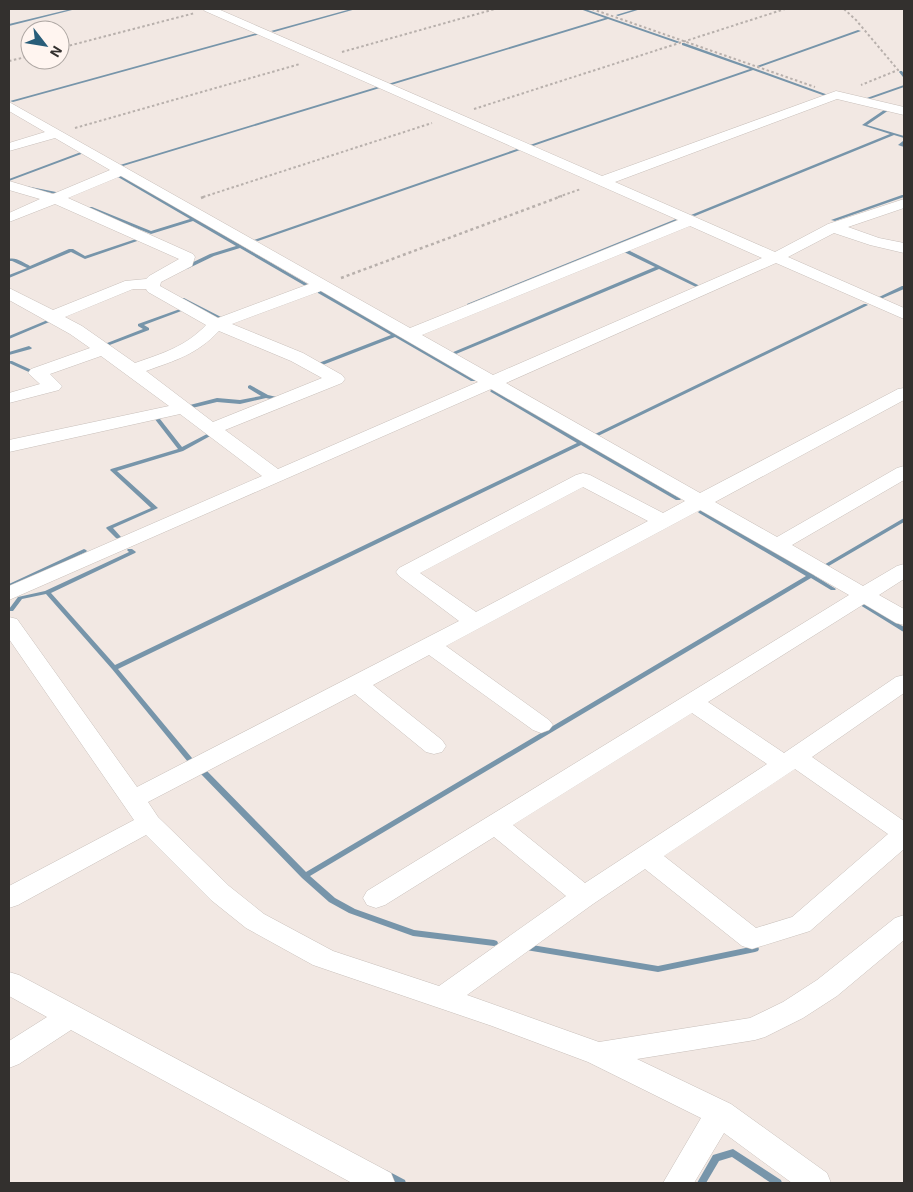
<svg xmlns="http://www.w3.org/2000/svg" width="913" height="1192" font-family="'Exo 2',sans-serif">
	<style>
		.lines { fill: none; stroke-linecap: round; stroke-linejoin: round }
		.stream { fill: #7795aa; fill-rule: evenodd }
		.minor-casing { stroke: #c9c0bb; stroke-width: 1 }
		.path-far1 { stroke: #b8b0ac; stroke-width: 2; stroke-dasharray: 2.5 2.5; stroke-linecap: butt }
		.path { stroke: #b8b0ac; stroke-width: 2.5; stroke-dasharray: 3 3; stroke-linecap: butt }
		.minor { fill: #fff; fill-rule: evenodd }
	</style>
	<rect width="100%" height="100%" fill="#f2e8e3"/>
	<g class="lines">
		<path class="stream" d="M 71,9 L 76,9 L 9,26 L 9,24 Z
			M 351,9 L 356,9 L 274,32 L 271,31 Z
			M 580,9 L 585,9 L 680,42 L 677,43 L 608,19 L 391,85 L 388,84 L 605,18 Z
			M 636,9 L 641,9 L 618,16 L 616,15 Z
			M 858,30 L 861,31 L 760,67 L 757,66 Z
			M 257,33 L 260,34 L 13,102 L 10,101 Z
			M 682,43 L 684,43 L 831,96 L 828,97 L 753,70 L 533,146 L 530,145 L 750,69 L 682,45 Z
			M 900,71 L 902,71 L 904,74 L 904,77 L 903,77 L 899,72 Z
			M 904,85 L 904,87 L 867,100 L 864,99 Z
			M 380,86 L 383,87 L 123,166 L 120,165 Z
			M 882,108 L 889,110 L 867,125 L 904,136 L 904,138 L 894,135 L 695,216 L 691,215 L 890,134 L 862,125 L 884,110 L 882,110 Z
			M 903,141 L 904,141 L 904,144 L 903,145 L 904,145 L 904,147 L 898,145 Z
			M 517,149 L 520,150 L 258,241 L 254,240 Z
			M 81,152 L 84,153 L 9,181 L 9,179 Z
			M 117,174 L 119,174 L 311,286 L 309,287 L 307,287 L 240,248 L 214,256 L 187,269 L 183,269 L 183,267 L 210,254 L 236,246 L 193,221 L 151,234 L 88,209 L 88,207 L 92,207 L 151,231 L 190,219 L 118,177 L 113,178 L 111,177 Z
			M 26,186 L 56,192 L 58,193 L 56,194 L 28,188 L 26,188 Z
			M 902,195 L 904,195 L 904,197 L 835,221 L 831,220 Z
			M 676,219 L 680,220 L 471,305 L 467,305 L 467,304 Z
			M 139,238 L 143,239 L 85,259 L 71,252 L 9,278 L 9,275 L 27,268 L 12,261 L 9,261 L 9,259 C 16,257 24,263 30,266 L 69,249 L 73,249 L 85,256 Z
			M 624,250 L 628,250 L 700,286 L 698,287 L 696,287 L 659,269 L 456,354 L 454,355 L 451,353 L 655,267 L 624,252 Z
			M 902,286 L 904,286 L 904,289 L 883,298 L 879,298 L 879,297 Z
			M 318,291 L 322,291 L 476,380 L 475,381 L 471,381 L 395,337 L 320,366 L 316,366 L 316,364 L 391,335 L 318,293 Z
			M 180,298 L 184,298 L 221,317 L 219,318 L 217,318 L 180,300 Z
			M 864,304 L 866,304 L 868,305 L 598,436 L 596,437 L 593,435 Z
			M 180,309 L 184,309 L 184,310 L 144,325 L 149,328 L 149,330 L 107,346 L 105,347 L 102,345 L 143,329 L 138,326 L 138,324 Z
			M 50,319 L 54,319 L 54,320 L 9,339 L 9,336 Z
			M 29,346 L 32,348 L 31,349 L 9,355 L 9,352 Z
			M 9,361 L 12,361 L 36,372 L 35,373 L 31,373 L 9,363 Z
			M 250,385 L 268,395 L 281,398 L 282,399 L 279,401 L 266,398 L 240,404 L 217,402 L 188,409 L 185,407 L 186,406 L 217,398 L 240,400 L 261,396 L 248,388 L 248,386 Z
			M 493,389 L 582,441 L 585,441 L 585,443 L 681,499 L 680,500 L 676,500 L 581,445 L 118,669 L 192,758 L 194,760 L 192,762 L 188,762 L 112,669 L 46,594 L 22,599 L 13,611 L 9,611 L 9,609 L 18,597 L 45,591 L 129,552 L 127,550 L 128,549 L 132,549 L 136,552 L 135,553 L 51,593 L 115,665 L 577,443 L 491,392 L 490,391 Z
			M 162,414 L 165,416 L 160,419 L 182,447 L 207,434 L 209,433 L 212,435 L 183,451 L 117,471 L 158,508 L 113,528 L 121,537 L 118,539 L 116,538 L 106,528 L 107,527 L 151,508 L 110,470 L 111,469 L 178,449 L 154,418 Z
			M 701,510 L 811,573 L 814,574 L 815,576 L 836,589 L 835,590 L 831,590 L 811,578 L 310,876 L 335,898 L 355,909 L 414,930 L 494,940 L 497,941 L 498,943 L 497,945 L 494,946 L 413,936 L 349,913 L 329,902 L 302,878 L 200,773 L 201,771 L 207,771 L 306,872 L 806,576 L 699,513 L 698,512 Z
			M 904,518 L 904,522 L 827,567 L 825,568 L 822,566 Z
			M 84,549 L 86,550 L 87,551 L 86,552 L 9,588 L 9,584 Z
			M 862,602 L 904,627 L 904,632 L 902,631 L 860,605 L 859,604 Z
			M 526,944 L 658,966 L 755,946 L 758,947 L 759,949 L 758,951 L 755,952 L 658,972 L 526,950 L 523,949 L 522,947 L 523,945 Z
			M 733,1149 L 781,1180 L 782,1183 L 771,1183 L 732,1157 L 719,1161 L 706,1183 L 697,1183 L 713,1155 Z
			M 386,1170 L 405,1180 L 406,1183 C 396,1183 388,1183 381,1174 L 383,1171 Z"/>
		<g class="minor-casing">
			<path id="minor" d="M 203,9 L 218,9 L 602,176 L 836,91 L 904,107 L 904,115 L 837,99 L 615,182 L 775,252 L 828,224 L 904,199 L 904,208 L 848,227 L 879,238 L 904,243 L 904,253 L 870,245 L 834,233 L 788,257 L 904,308 L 904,319 L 776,263 L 506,383 L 700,493 L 898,389 L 904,388 L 904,400 L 715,502 L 777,537 L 897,468 L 904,466 L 904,480 L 792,545 L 863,586 L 897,566 L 904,564 L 904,579 L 879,595 L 904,609 L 904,625 L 896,623 L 864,604 L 708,702 L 784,753 L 896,677 L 904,675 L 904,693 L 812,757 L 904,821 L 904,849 L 810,931 L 752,949 L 742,946 L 645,869 L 593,904 L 467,995 L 599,1042 L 750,1018 L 783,1002 L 817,980 L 895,918 L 904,915 L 904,940 L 837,996 L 803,1018 L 765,1037 L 755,1040 L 637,1059 L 731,1104 L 827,1173 L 831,1183 L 792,1183 L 724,1133 L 694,1183 L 663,1183 L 701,1118 L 588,1062 L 492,1026 L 313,965 L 246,928 L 211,900 L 146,835 L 18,905 L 9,908 L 9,886 L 134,820 L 9,639 L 9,617 L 17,619 L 137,787 L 459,621 L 399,576 L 396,572 L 399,568 L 576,475 L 583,473 L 590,475 L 663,513 L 685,501 L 491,389 L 9,600 L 9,586 L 262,476 L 180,414 L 9,452 L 9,440 L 169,406 L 101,356 L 50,374 L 62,386 L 59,390 L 9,403 L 9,393 L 40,384 L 28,373 L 31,369 L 90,348 L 70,334 L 9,300 L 9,288 L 53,310 L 125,281 L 146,279 L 149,276 L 179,259 L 55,204 L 9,222 L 9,213 L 40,199 L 9,190 L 9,181 L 53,194 L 110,170 L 55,138 L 9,151 L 9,143 L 45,132 L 9,111 L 9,102 L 410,328 L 678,220 L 205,11 ZM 121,176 L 309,284 L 218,318 L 160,286 L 161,282 L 192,266 L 195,257 L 193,254 L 68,198 ZM 690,226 L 762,258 L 493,375 L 422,335 ZM 133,289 L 146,289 L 148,292 L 206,325 C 185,347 163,353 135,363 L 82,326 L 65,317 ZM 321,291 L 478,382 L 278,469 L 225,430 L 342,383 L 345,379 L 342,375 L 303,353 L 232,324 ZM 219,331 L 291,361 L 322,378 L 213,422 L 146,371 C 176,360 196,355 219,331 ZM 583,487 L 648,521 L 476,612 L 420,573 ZM 700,510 L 849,595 L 367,891 L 363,898 L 367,905 L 376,908 L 385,905 L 494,837 L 566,896 L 439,986 L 333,951 L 264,914 L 229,886 L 158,817 L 148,802 L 355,694 L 426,752 L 434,754 L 442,752 L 446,746 L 442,740 L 373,685 L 429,655 L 533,730 L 541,733 L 549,730 L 553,725 L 549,720 L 446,646 ZM 692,713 L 767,764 L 585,883 L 513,825 ZM 795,769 L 888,834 L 792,917 L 756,928 L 664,856 Z
				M 9,972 L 19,975 L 391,1173 L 395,1183 L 352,1183 L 71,1030 L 19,1064 L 9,1068 L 9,1041 L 47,1017 L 9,996 Z"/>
		</g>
		<path class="path-far1" d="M 592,9 L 815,87
			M 844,9 L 856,20 L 898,70 L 861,85
			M 60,48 L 195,13
			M 342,52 L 495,9
			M 9,61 L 30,56
			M 474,109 L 785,9
			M 75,128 L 300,64
			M 203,197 L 432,123
			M 558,197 L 581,189"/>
		<path class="path" d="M 201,198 L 206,196
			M 341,278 L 562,196"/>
		<use href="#minor" class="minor"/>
	</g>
	<rect width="913" height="1192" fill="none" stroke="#33302e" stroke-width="20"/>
	<g transform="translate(45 45) rotate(121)"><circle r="24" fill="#fff5f0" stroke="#ada6a2"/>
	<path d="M0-4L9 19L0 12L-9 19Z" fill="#285d79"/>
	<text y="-8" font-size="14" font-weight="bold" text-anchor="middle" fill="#33302e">N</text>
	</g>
</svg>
